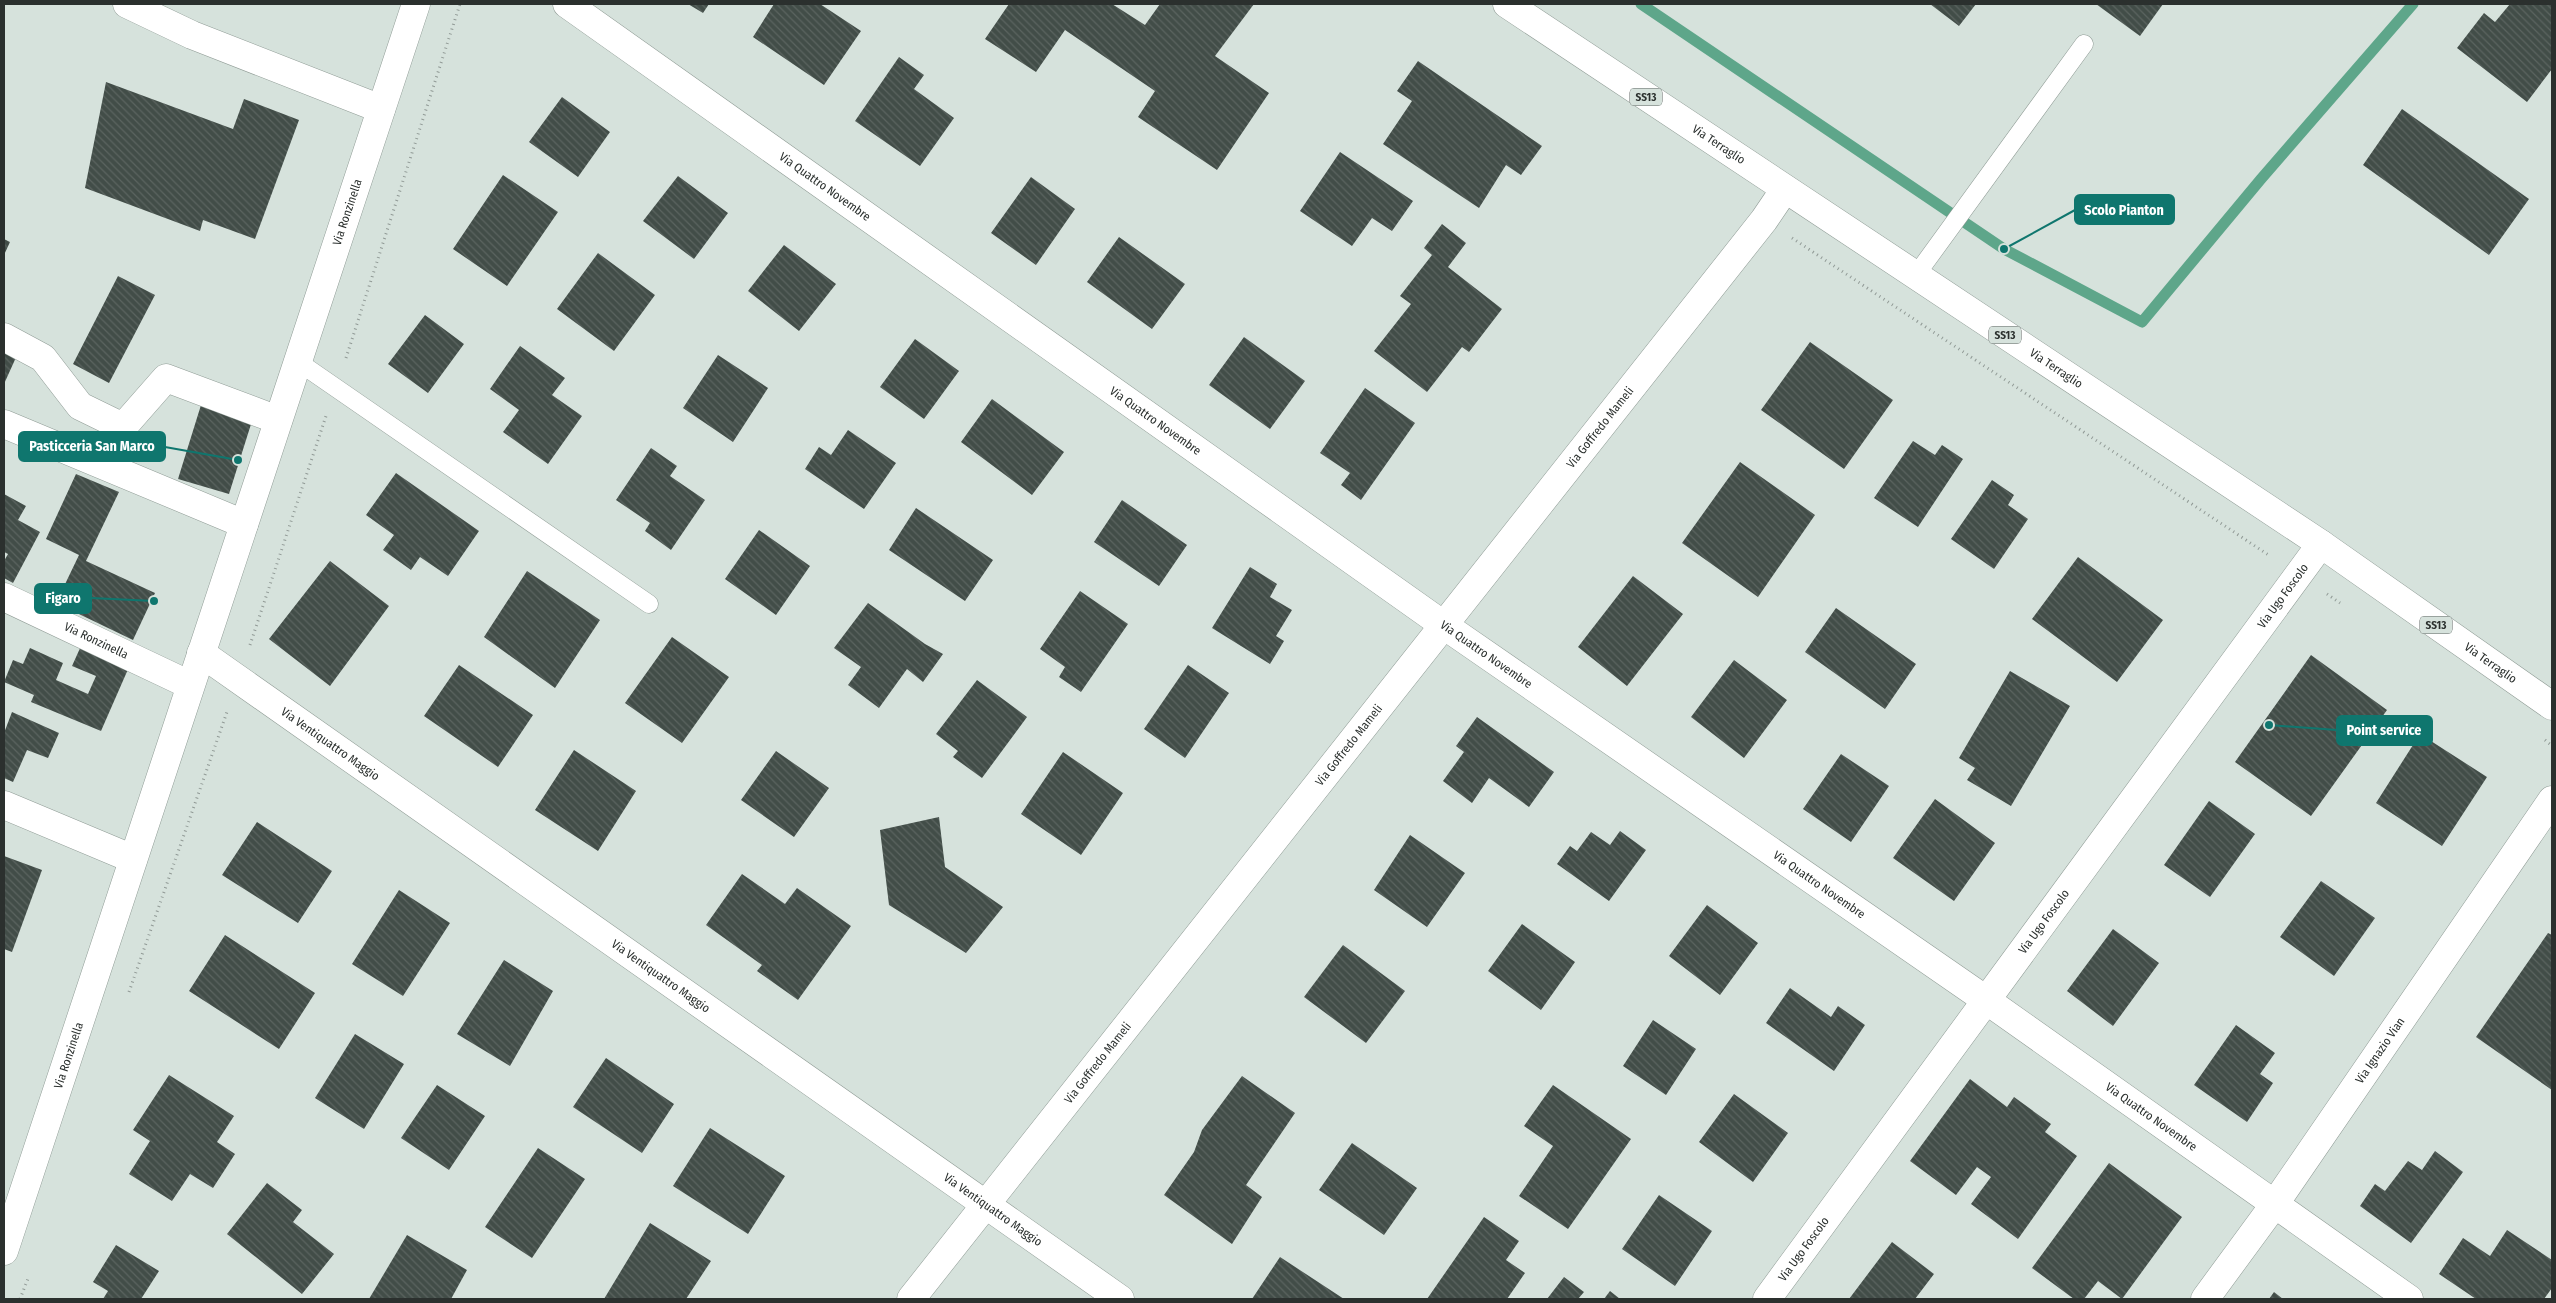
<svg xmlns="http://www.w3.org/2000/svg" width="2556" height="1303" font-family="'Fira Sans Condensed',sans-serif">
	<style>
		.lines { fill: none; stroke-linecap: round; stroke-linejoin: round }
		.stream { stroke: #5ea68a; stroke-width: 11 }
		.building { fill: url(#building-back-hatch) }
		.lane-casing { stroke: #909c96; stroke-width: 19 }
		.street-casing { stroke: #909c96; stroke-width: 29 }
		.secondary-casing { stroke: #909c96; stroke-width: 29 }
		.primary-casing { stroke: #909c96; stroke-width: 29 }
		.path { stroke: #919a96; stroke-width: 3; stroke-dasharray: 1 4; stroke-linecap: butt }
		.lane { stroke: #fff; stroke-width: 18 }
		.street { stroke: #fff; stroke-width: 28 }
		.secondary { stroke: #fff; stroke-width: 28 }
		.primary { stroke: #fff; stroke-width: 28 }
		.labels { text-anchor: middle; stroke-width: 5; stroke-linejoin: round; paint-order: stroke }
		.shield { fill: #d6e2dc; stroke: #5e6562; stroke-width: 1 }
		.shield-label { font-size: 11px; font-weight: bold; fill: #2b302e }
		.street-label { font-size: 12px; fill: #2b302e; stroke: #d6e2dc }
		.leader { fill: none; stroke: #0f766e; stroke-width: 2 }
		.callout-dot { fill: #0f766e; stroke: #d6e2dc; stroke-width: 2 }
		.callout { fill: #0f766e; stroke: #0f766e; stroke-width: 2 }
		.callout-label { font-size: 14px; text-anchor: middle; font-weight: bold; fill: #fff }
	</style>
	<defs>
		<pattern id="building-back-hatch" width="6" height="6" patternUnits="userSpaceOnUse" patternTransform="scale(1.25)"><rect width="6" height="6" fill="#424d48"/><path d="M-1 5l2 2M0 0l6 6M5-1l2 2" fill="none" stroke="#5b6460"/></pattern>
	</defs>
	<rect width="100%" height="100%" fill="#d6e2dc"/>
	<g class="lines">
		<path class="stream" d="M 1641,4 L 2004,249 L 2142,322 L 2261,179 L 2413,4"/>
	</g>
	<path class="building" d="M 688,4 L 709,4 L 703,13 Z
		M 774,4 L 820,4 L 861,31 L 824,85 L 753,37 Z
		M 1009,4 L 1112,4 L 1145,25 L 1160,4 L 1254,4 L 1215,56 L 1269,93 L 1217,170 L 1138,117 L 1155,91 L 1065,30 L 1036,72 L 985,39 Z
		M 1930,4 L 1976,4 L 1959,26 Z
		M 2096,4 L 2163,4 L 2140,36 Z
		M 2510,4 L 2552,4 L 2552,69 L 2527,102 L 2457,48 L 2484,13 L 2495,22 Z
		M 899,57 L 924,75 L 914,89 L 954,118 L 920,166 L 855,121 Z
		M 1418,61 L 1542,146 L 1521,175 L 1506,165 L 1479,208 L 1383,144 L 1412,101 L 1397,91 Z
		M 106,82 L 233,129 L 244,99 L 299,120 L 255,239 L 203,220 L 200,231 L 85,188 Z
		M 562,97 L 610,132 L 578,177 L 529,142 Z
		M 2402,109 L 2529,199 L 2489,255 L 2363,165 Z
		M 1340,152 L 1413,201 L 1392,231 L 1372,218 L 1352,246 L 1300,211 Z
		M 503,175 L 558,212 L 507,286 L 453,249 Z
		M 678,176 L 728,213 L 694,259 L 643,221 Z
		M 1031,177 L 1075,209 L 1036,265 L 991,233 Z
		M 1442,224 L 1466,243 L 1448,267 L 1502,309 L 1469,352 L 1462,347 L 1427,392 L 1374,351 L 1411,304 L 1400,296 L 1432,255 L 1424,248 Z
		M 1119,237 L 1185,284 L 1152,329 L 1087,282 Z
		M 4,239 L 10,242 L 4,255 Z
		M 784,245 L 836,284 L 799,331 L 748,291 Z
		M 598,253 L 655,295 L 614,351 L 557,309 Z
		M 118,276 L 155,295 L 109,383 L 73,364 Z
		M 425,315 L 464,344 L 428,393 L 388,364 Z
		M 1244,337 L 1305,381 L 1270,429 L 1209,385 Z
		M 915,339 L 959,371 L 924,419 L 880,387 Z
		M 1810,342 L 1893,400 L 1844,469 L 1761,410 Z
		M 520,346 L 565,378 L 552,395 L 582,416 L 548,464 L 503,432 L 519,410 L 490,389 Z
		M 4,347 L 18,353 L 4,384 Z
		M 718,355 L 768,388 L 733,442 L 683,408 Z
		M 1365,388 L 1415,423 L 1361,500 L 1341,485 L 1350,473 L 1320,453 Z
		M 992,399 L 1064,452 L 1032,495 L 961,442 Z
		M 201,405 L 252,421 L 229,494 L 178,479 Z
		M 848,430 L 896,463 L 864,509 L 805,469 L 819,447 L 831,455 Z
		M 1913,441 L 1935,455 L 1942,445 L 1963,459 L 1918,527 L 1874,498 Z
		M 651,448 L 677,466 L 670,476 L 705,500 L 671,550 L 645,531 L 650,523 L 616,500 Z
		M 1740,462 L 1815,515 L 1758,597 L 1682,543 Z
		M 396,473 L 479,531 L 448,576 L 420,557 L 411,570 L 383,550 L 394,535 L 366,515 Z
		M 76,474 L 119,492 L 86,561 L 155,593 L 133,640 L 56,603 L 79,555 L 46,539 Z
		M 1992,480 L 2014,495 L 2008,505 L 2028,519 L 1994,569 L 1951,539 Z
		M 4,494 L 26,506 L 18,520 L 40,532 L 13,583 L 4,578 L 4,561 L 8,554 L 4,552 Z
		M 1122,500 L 1187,545 L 1159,586 L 1094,542 Z
		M 916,508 L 993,560 L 965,601 L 889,550 Z
		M 759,530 L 810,566 L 776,615 L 725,579 Z
		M 2078,557 L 2163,620 L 2117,682 L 2032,619 Z
		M 330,561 L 389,606 L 330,686 L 269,639 Z
		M 1250,567 L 1277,584 L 1270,597 L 1292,610 L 1276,636 L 1284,641 L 1270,664 L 1212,628 Z
		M 527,571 L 600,620 L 555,688 L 484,637 Z
		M 1633,576 L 1683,614 L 1627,686 L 1578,647 Z
		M 1080,591 L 1128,624 L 1081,692 L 1059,677 L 1065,667 L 1040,649 Z
		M 868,603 L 925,644 L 943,654 L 923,682 L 907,669 L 879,708 L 848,685 L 861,667 L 834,648 Z
		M 1836,608 L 1916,664 L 1885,709 L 1805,652 Z
		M 672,637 L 729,677 L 682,743 L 625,703 Z
		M 81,646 L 129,667 L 101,731 L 31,702 L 34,695 L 4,682 L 13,660 L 23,664 L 30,648 L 63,663 L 56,680 L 88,694 L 96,676 L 72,666 Z
		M 2311,655 L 2387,710 L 2311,816 L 2235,762 Z
		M 1734,660 L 1787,700 L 1744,758 L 1691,717 Z
		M 459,665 L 533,715 L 498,767 L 424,716 Z
		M 1188,665 L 1229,693 L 1185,758 L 1144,729 Z
		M 2010,671 L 2070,706 L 2011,806 L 1967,780 L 1975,768 L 1959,758 Z
		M 977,680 L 1027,717 L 982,778 L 953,757 L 958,751 L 936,734 Z
		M 12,712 L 59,733 L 48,758 L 27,750 L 13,782 L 4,778 L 4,733 Z
		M 1477,717 L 1554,772 L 1529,807 L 1489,778 L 1472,803 L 1443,781 L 1464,752 L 1456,746 Z
		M 2420,734 L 2487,777 L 2442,846 L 2376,803 Z
		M 574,750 L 636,791 L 598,851 L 535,810 Z
		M 776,751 L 829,788 L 794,837 L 741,800 Z
		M 1063,752 L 1123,793 L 1081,855 L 1021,814 Z
		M 1841,754 L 1889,786 L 1851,842 L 1803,809 Z
		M 1935,799 L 1995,843 L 1954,901 L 1893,858 Z
		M 2209,801 L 2255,834 L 2210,897 L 2164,865 Z
		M 939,817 L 945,867 L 1003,907 L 966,953 L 889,905 L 880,830 Z
		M 257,822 L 332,871 L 298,923 L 222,875 Z
		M 1620,831 L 1646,850 L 1609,901 L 1557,864 L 1570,846 L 1577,851 L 1591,832 L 1610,845 Z
		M 1410,835 L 1465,873 L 1427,927 L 1374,890 Z
		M 4,856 L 42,870 L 12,952 L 4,949 Z
		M 742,874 L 785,904 L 797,888 L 851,926 L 798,1000 L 757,971 L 762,965 L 706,925 Z
		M 2321,881 L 2375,918 L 2334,976 L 2280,937 Z
		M 399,890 L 450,923 L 403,996 L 352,964 Z
		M 1707,905 L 1758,943 L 1720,995 L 1669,956 Z
		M 1522,924 L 1575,962 L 1541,1010 L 1488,971 Z
		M 2113,929 L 2159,963 L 2113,1026 L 2067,991 Z
		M 2548,933 L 2552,935 L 2552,1090 L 2476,1037 Z
		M 225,935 L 315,993 L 279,1049 L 189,991 Z
		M 1343,945 L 1405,991 L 1366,1043 L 1304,997 Z
		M 504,960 L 553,991 L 510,1066 L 457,1034 Z
		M 1790,988 L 1831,1017 L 1838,1006 L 1865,1025 L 1834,1071 L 1766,1023 Z
		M 1653,1020 L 1696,1049 L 1666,1095 L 1623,1066 Z
		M 2236,1025 L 2275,1053 L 2260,1074 L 2273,1083 L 2247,1122 L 2194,1085 Z
		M 355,1034 L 404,1064 L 364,1129 L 315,1098 Z
		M 606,1058 L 674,1104 L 642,1153 L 573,1107 Z
		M 169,1075 L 234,1116 L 217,1142 L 235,1154 L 213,1188 L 190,1174 L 172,1201 L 129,1174 L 150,1141 L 133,1130 Z
		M 1242,1076 L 1295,1113 L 1246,1185 L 1262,1197 L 1232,1244 L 1164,1195 L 1194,1152 L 1202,1130 Z
		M 1970,1079 L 2007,1107 L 2014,1097 L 2051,1124 L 2045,1132 L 2077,1156 L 2018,1239 L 1971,1204 L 1991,1177 L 1977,1167 L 1956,1195 L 1910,1161 Z
		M 437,1085 L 485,1116 L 449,1170 L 401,1138 Z
		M 1553,1085 L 1631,1139 L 1568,1229 L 1519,1196 L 1553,1146 L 1524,1126 Z
		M 1734,1094 L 1788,1133 L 1753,1182 L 1699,1142 Z
		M 710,1128 L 785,1176 L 748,1234 L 673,1186 Z
		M 1352,1143 L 1417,1188 L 1384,1235 L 1319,1190 Z
		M 538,1148 L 585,1179 L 532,1258 L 485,1227 Z
		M 2435,1151 L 2463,1172 L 2411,1243 L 2360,1206 L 2375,1184 L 2385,1191 L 2408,1161 L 2422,1170 Z
		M 2109,1163 L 2182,1217 L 2122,1299 L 2098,1281 L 2084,1299 L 2074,1299 L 2032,1268 Z
		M 267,1183 L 302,1210 L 293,1222 L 334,1254 L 302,1294 L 227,1234 Z
		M 1659,1195 L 1712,1231 L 1675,1286 L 1622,1249 Z
		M 1484,1217 L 1519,1241 L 1506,1260 L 1525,1273 L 1507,1299 L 1427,1299 Z
		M 650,1223 L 711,1261 L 686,1299 L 604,1299 Z
		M 2507,1230 L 2552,1260 L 2552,1288 L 2544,1299 L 2476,1299 L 2439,1274 L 2463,1238 L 2490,1256 Z
		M 407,1235 L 467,1270 L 451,1299 L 369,1299 Z
		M 1892,1242 L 1934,1274 L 1915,1299 L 1849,1299 Z
		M 116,1245 L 159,1271 L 141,1299 L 103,1299 L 108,1291 L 93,1282 Z
		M 1280,1257 L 1344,1299 L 1252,1299 Z
		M 1564,1277 L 1584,1292 L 1578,1299 L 1547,1299 Z
		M 1610,1291 L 1620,1299 L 1604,1299 Z
		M 2274,1292 L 2283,1299 L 2269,1299 Z"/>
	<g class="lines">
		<g class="lane-casing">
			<path id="lane" d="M 1916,275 L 2084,44
				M 297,361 L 649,604"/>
		</g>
		<g class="street-casing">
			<g id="street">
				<path d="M 127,4 L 192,35 L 381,109"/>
				<path id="s1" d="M 567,4 L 1445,626 L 1986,1000 L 2409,1299"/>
				<path d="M 4,337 L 43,358 L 80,406 L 123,427 L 166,378 L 278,420"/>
				<path d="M 4,424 L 244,524"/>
				<path id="s2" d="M 4,597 L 190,685"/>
				<path id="s3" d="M 201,653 L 1120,1299"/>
				<path d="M 4,805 L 133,859"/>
				<path id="s4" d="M 911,1299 L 1764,220 L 1785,189"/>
				<path id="s5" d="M 1767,1299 L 2321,544"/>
				<path id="s6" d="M 2205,1299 L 2274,1205 L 2552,800"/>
			</g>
		</g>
		<g class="secondary-casing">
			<g id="secondary">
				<path id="s7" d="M 4,1251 L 416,4"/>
			</g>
		</g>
		<g class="primary-casing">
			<g id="primary">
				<path id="s8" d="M 1507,4 L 2321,544 L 2552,706"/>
			</g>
		</g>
		<path class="path" d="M 1792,238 L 2270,556
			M 346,358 L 460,4
			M 2327,594 L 2340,603
			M 250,645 L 326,416
			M 2545,740 L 2552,746
			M 129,992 L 227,712
			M 20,1299 L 29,1276"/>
		<use href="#lane" class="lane"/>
		<use href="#street" class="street"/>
		<use href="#secondary" class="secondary"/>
		<use href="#primary" class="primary"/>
	</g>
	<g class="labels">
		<g class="shield">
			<rect x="1630" y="88.5" width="32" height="17" rx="4"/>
			<rect x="1989" y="326.5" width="32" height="17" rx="4"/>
			<rect x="2420" y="616.5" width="32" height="17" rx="4"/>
		</g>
		<g class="shield-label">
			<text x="1646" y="101">SS13</text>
			<text x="2005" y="339">SS13</text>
			<text x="2436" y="629">SS13</text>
		</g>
		<g class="street-label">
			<text dy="4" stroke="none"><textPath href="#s8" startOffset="254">Via Terraglio</textPath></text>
			<text dy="4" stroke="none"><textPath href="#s1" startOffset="316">Via Quattro Novembre</textPath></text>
			<text dy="4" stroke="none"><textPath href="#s7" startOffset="1094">Via Ronzinella</textPath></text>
			<text dy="4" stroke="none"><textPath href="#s8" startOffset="659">Via Terraglio</textPath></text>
			<text dy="4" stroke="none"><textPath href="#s1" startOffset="721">Via Quattro Novembre</textPath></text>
			<text dy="4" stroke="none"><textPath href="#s4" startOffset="1111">Via Goffredo Mameli</textPath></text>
			<text dy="4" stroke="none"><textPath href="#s5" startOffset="872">Via Ugo Foscolo</textPath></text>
			<text dy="4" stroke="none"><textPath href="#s2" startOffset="102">Via Ronzinella</textPath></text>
			<text dy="4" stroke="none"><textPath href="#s1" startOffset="1126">Via Quattro Novembre</textPath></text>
			<text dy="4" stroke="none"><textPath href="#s8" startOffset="1184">Via Terraglio</textPath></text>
			<text dy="4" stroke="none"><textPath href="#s3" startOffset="158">Via Ventiquattro Maggio</textPath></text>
			<text dy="4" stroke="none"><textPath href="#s4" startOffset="706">Via Goffredo Mameli</textPath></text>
			<text dy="4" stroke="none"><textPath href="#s1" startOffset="1531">Via Quattro Novembre</textPath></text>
			<text dy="4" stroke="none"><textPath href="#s5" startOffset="468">Via Ugo Foscolo</textPath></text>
			<text dy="4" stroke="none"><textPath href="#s3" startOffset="562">Via Ventiquattro Maggio</textPath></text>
			<text dy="4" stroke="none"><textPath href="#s6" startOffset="304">Via Ignazio Vian</textPath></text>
			<text dy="4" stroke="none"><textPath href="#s7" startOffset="206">Via Ronzinella</textPath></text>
			<text dy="4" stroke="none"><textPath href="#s4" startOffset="301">Via Goffredo Mameli</textPath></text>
			<text dy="4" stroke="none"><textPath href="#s1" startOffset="1936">Via Quattro Novembre</textPath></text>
			<text dy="4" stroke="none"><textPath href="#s3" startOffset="968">Via Ventiquattro Maggio</textPath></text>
			<text dy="4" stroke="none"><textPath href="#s5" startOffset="62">Via Ugo Foscolo</textPath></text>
		</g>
	</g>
	<path class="leader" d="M2004 249L2075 210M238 460L165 447M154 601L91 598M2269 725L2337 730"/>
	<g class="callout-dot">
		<circle cx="2004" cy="249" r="5"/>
		<circle cx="238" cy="460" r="5"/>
		<circle cx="154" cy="601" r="5"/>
		<circle cx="2269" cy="725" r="5"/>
	</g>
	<g class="callout">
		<rect x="2075" y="195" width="99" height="29" rx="5"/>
		<rect x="19" y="432" width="146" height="29" rx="5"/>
		<rect x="35" y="584" width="56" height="29" rx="5"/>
		<rect x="2337" y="716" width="95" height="29" rx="5"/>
	</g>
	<g class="callout-label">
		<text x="2124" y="215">Scolo Pianton</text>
		<text x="92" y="451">Pasticceria San Marco</text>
		<text x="63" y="603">Figaro</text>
		<text x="2384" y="735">Point service</text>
	</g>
	<rect width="2556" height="1303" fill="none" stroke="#2b302e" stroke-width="10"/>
</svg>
